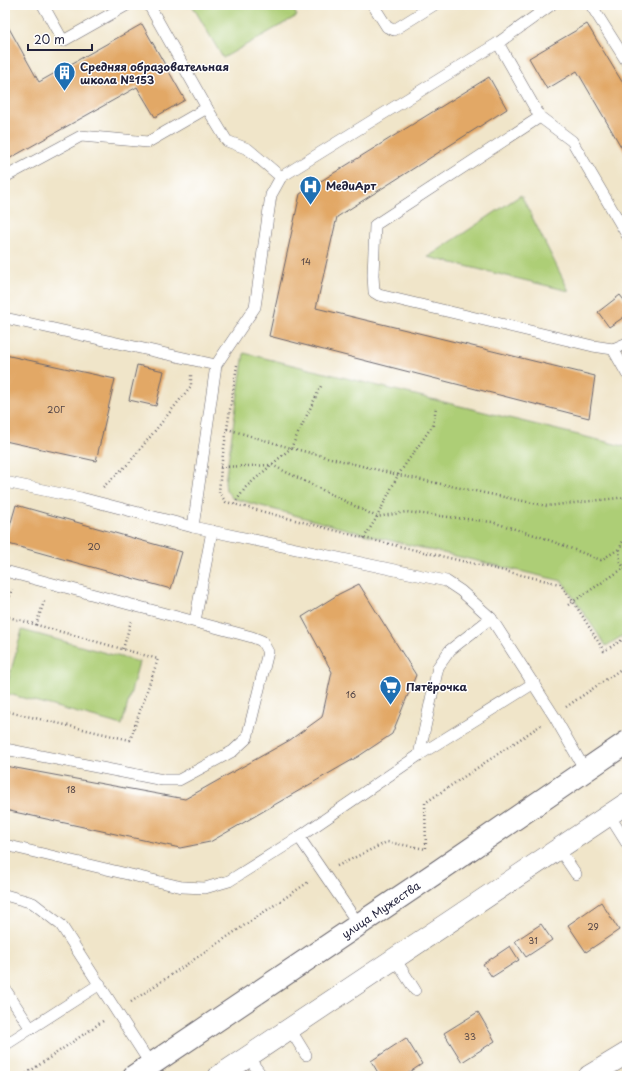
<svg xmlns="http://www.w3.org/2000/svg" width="632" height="1081" font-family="'Playpen Sans',sans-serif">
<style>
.green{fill:#adce76;stroke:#687858}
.building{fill:#e2a866}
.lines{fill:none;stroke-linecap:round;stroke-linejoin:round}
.service-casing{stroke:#6a666d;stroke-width:12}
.minor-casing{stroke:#6a666d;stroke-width:22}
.secondary-casing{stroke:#6a666d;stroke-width:24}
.path{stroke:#6a666d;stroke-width:2.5;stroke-dasharray:1 3;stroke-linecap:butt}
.service{stroke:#fff;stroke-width:11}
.minor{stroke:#fff;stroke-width:21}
.secondary{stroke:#fff;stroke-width:22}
.labels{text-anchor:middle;stroke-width:3;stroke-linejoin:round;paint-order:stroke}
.number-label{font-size:9px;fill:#524446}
.poi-label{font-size:11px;font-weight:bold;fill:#22223b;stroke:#fff;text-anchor:start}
.street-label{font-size:11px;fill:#22223b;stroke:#fff}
</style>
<rect width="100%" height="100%" fill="#fff"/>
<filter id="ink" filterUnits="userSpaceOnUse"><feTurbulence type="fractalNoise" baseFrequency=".025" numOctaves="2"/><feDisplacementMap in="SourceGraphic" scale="8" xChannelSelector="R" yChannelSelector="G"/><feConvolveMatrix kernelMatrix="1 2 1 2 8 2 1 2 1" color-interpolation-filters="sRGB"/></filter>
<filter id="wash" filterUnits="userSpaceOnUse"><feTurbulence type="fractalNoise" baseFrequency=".012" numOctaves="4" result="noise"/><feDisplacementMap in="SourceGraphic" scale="16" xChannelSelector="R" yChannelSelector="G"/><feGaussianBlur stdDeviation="0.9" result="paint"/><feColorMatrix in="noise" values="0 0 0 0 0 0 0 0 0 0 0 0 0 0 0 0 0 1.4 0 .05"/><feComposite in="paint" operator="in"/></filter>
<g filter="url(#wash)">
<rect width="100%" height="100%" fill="#f0e5c9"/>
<!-- green -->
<g class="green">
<polygon points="192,5 291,5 297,16 223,58"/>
<polygon points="521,195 569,291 428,257"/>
<polygon points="244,353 627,447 627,633 606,646 562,581 371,536 232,498 226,490 225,482"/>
<polygon points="22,630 139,662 122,725 5,693"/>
</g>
<g id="blocks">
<!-- building -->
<g class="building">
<polygon points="5,21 39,82 142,24 185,100 155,117 137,87 5,161"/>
<polygon points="587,24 627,90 627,157 577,71 547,89 529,58"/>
<polygon points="489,77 507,109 337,217 316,308 595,376 589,418 269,336 300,194"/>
<polygon points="620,295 627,304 627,315 609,327 598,312"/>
<polygon points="5,355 115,379 96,461 5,441"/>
<polygon points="137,365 164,371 156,406 129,400"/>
<polygon points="16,505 182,552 171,589 5,543"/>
<polygon points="359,584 416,675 392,734 359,756 210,842 180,848 5,810 5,766 185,799 290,740 322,717 332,672 302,617 339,594"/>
<polygon points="601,902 619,930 586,952 568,925"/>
<polygon points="541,924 552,940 526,957 515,941"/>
<polygon points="510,946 519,960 492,977 483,964"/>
<polygon points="478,1012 495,1041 462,1062 444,1033"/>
<polygon points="406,1038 422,1064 404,1076 380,1076 371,1061"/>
</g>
</g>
</g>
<g filter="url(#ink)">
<use href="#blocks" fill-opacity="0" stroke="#6a666d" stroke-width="1"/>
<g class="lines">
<defs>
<g id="service">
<polyline points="43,5 63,41 127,5"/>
<polyline points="373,5 387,27 394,30 434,5"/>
<polyline points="551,5 498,43 540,117 572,141 627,235"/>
<polyline points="591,5 627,62"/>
<polyline points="207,108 227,141 248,149 281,177"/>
<polyline points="540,117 375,225 373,275 374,292 379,295 593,346 613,349 627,343"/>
<polyline points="5,177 81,136 148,142 207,108 149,5"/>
<polyline points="5,318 216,365"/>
<polyline points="613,349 627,374"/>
<polyline points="5,482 81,498 193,527 446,581 461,591 491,618 554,716 585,770"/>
<polyline points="193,527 216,365 255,307 271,195 281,177 498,43"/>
<polyline points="5,571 252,637 262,641 268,652 247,738 233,751 179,780 163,780 5,749"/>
<polyline points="195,621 212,531"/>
<polyline points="419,755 438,667 450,650 491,618"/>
<polyline points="609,815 626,842"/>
<polyline points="299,837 359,925"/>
<polyline points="5,845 182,887 205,888 229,881 299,837 419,755 534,683"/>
<polyline points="559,849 576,874"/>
<polyline points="5,895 33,903 61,925 151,1065"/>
<polyline points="395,959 415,990"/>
<polyline points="5,989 31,1029"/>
<polyline points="290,1029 306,1055"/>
<polyline points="5,1045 100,984"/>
<polyline points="248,1057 262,1076"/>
</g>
<g id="minor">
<polyline points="219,1076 627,803"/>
<polyline points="589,1076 627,1053"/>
</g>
<polyline id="secondary" points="134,1076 440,870 627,742"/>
</defs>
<!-- service casing -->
<use href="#service" class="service-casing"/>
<!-- minor casing -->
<use href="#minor" class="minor-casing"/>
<!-- secondary casing -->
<use href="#secondary" class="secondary-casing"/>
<!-- path -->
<g class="path">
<polyline points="624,5 627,10"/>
<polyline points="237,365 221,467 219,493 226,502 364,538 560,584 573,601 604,651 627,637"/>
<polyline points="227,429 291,448 398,475 547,506 627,497"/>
<polyline points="220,467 272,465 377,517 406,512 492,522 541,537 601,560 619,549"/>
<polyline points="103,487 129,463 191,386 191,375"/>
<polyline points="234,504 246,487 291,448 322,384"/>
<path d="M627,535C618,546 616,560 627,571"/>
<polyline points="364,538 377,517 398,475 433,425 436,407"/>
<polyline points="627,590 625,591 627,593"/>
<polyline points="568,605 624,568"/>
<polyline points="5,612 12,589"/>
<polyline points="5,616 158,659 130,740 5,711"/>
<polyline points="36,625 45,599"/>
<polyline points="123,649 131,621"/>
<polyline points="566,707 627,665"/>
<polyline points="337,866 387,842 426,849 425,803 541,725"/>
<polyline points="131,1002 310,881"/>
<polyline points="23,1076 103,1021"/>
</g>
<!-- service -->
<use href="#service" class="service"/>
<!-- minor -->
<use href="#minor" class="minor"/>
<!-- secondary -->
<use href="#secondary" class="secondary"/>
</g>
</g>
<!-- icons -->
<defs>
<symbol id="building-pin" viewBox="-11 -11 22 30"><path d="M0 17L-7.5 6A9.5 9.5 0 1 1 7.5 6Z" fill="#1f6fb2" stroke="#fff"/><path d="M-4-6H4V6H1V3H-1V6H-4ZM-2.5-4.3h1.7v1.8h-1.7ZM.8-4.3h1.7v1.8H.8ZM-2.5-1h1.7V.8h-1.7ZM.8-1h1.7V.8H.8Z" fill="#fff"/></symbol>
<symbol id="hospital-pin" viewBox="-11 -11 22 30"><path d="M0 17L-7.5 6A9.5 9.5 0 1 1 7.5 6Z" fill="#1f6fb2" stroke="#fff"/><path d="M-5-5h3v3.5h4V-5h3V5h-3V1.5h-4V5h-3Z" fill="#fff"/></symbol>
<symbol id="supermarket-pin" viewBox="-11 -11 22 30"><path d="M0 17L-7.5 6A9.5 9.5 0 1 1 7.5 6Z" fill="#1f6fb2" stroke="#fff"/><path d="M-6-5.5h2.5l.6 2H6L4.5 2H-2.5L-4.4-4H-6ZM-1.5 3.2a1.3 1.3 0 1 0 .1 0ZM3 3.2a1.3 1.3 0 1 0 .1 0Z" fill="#fff"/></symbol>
</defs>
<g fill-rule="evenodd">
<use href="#building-pin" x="52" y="60" width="25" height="34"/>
<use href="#hospital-pin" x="298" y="174" width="25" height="34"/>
<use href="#supermarket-pin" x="378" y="674" width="25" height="34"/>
</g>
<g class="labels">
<!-- number labels -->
<g class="number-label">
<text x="306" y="265">14</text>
<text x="56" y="413">20Г</text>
<text x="94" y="550">20</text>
<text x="351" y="698">16</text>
<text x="71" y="793">18</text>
<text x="593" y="930">29</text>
<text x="533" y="944">31</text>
<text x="470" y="1040">33</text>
</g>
<!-- poi labels -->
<g class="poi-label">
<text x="80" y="71">Средняя образовательная<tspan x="80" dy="13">школа №153</tspan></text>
<text x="326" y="190">МедиАрт</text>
<text x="406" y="691">Пятёрочка</text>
</g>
<!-- street labels -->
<g class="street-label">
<text transform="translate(381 910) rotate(-34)" y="4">улица Мужества</text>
</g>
</g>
<!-- margin -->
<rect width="632" height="1081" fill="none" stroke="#fff" stroke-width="20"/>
<!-- scale -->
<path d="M28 44v6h64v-6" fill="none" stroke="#22223b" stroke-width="2"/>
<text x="34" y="44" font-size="12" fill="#22223b" stroke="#ffffff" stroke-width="3" paint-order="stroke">20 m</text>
</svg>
